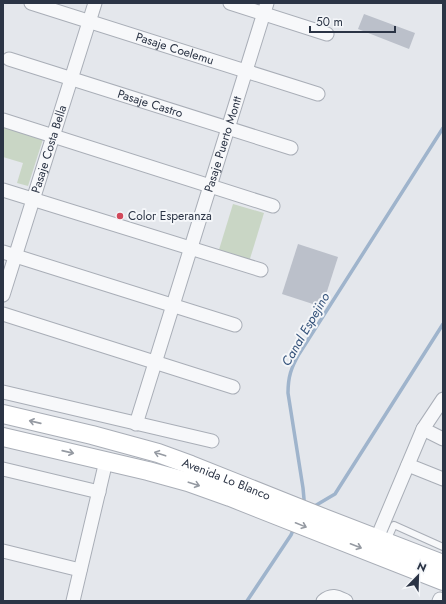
<svg xmlns="http://www.w3.org/2000/svg" width="446" height="604" font-family="Jost,sans-serif">
<style>
.green{fill:#c9d6c5}
.lines{fill:none;stroke-linecap:round;stroke-linejoin:round}
.stream{stroke:#9fb4cc;stroke-width:3.5}
.building{fill:#bbc0ca}
.service-casing{stroke:#a9aeb7;stroke-width:8}
.minor-casing{stroke:#a9aeb7;stroke-width:15}
.secondary-casing{stroke:#a9aeb7;stroke-width:20}
.service{stroke:#f7f8fa;stroke-width:6}
.minor{stroke:#f7f8fa;stroke-width:13}
.secondary{stroke:#fff;stroke-width:18}
.oneway{stroke:#959aa2}
.poi-dot{fill:#d1495b;stroke:#f4f6f9;stroke-width:1.5}
.labels{text-anchor:middle;stroke-width:4;stroke-linejoin:round;paint-order:stroke}
.street-label{font-size:12px;fill:#2b3445;stroke:#f4f6f9}
.poi-label{font-size:12px;fill:#2b3445;stroke:#f4f6f9;text-anchor:start}
.water-label{font-size:13px;font-style:italic;fill:#34527a;stroke:#f4f6f9}
</style>
<rect width="100%" height="100%" fill="#e4e7ec"/>
<!-- green -->
<g class="green">
<polygon points="3,126 43,139 28,186 17,183 23,163 3,157"/>
<polygon points="233,204 264,213 249,262 218,253"/>
</g>
<g class="lines">
<!-- stream -->
<g class="stream">
<path d="M304,504V499L303,488L288,393C288,377 291,368 299,354L443,128"/>
<polyline points="313,507 335,494 443,324"/>
<polyline points="247,601 291,535 294,528"/>
</g>
</g>
<!-- building -->
<g class="building">
<polygon points="364,14 415,33 409,49 358,29"/>
<polygon points="298,244 338,257 322,307 282,294"/>
</g>
<g class="lines">
<defs>
<polyline id="service" points="387,541 394,525 443,547"/>
<g id="minor">
<path id="s1" d="M31,3L318,94"/>
<polyline points="230,3 327,34"/>
<path id="s2" d="M9,59L291,148"/>
<polyline points="3,120 273,206"/>
<polyline points="3,190 261,270"/>
<polyline points="3,252 235,325"/>
<path id="s3" d="M3,295L95,3"/>
<polyline points="3,314 233,387"/>
<polyline points="3,392 212,441"/>
<path id="s4" d="M136,424L267,3"/>
<polyline points="423,429 443,439"/>
<polyline points="408,465 443,479"/>
<polyline points="3,469 99,492"/>
<polyline points="377,538 423,429 443,399"/>
<polyline points="3,551 80,570"/>
<polyline points="73,601 106,461"/>
<path d="M323,601C332,593 338,597 346,601"/>
<polyline points="439,601 440,599"/>
</g>
<g id="secondary">
<path id="s5" d="M3,414L92,435L158,453L191,465L324,518L443,564"/>
<polyline points="3,437 148,471 188,482 230,497 443,581"/>
</g>
</defs>
<!-- service casing -->
<use href="#service" class="service-casing"/>
<!-- minor casing -->
<use href="#minor" class="minor-casing"/>
<!-- secondary casing -->
<use href="#secondary" class="secondary-casing"/>
<!-- service -->
<use href="#service" class="service"/>
<!-- minor -->
<use href="#minor" class="minor"/>
<!-- secondary -->
<use href="#secondary" class="secondary"/>
</g>
<!-- one-way arrows -->
<defs><path id="oneway-shaft" d="M-6 0H5M1.5-3L5.5 0L1.5 3" fill="none" stroke-width="1.6" stroke-linecap="round" stroke-linejoin="round"/></defs>
<g class="oneway">
<use href="#oneway-shaft" transform="translate(35 422) rotate(-167)"/>
<use href="#oneway-shaft" transform="translate(68 452) rotate(13)"/>
<use href="#oneway-shaft" transform="translate(160 454) rotate(-162)"/>
<use href="#oneway-shaft" transform="translate(194 484) rotate(18)"/>
<use href="#oneway-shaft" transform="translate(301 525) rotate(22)"/>
<use href="#oneway-shaft" transform="translate(356 546) rotate(21)"/>
</g>
<!-- markers -->
<circle class="poi-dot" cx="120" cy="216" r="4"/>
<g class="labels">
<!-- street labels -->
<g class="street-label">
<text dy="4" stroke="none"><textPath href="#s1" startOffset="151">Pasaje Coelemu</textPath></text>
<text dy="4" stroke="none"><textPath href="#s2" startOffset="148">Pasaje Castro</textPath></text>
<text dy="4" stroke="none"><textPath href="#s4" startOffset="293">Pasaje Puerto Montt</textPath></text>
<text dy="4" stroke="none"><textPath href="#s3" startOffset="153">Pasaje Costa Bella</textPath></text>
<text dy="4" stroke="none"><textPath href="#s5" startOffset="233">Avenida Lo Blanco</textPath></text>
</g>
<!-- poi labels -->
<g class="poi-label">
<text x="128" y="220">Color Esperanza</text>
</g>
<!-- water labels -->
<g class="water-label">
<text transform="translate(305 329) rotate(-60)" y="5">Canal Espejino</text>
</g>
</g>
<!-- border -->
<rect width="446" height="604" fill="none" stroke="#2b3445" stroke-width="8"/>
<!-- north arrow -->
<g transform="translate(418 576) rotate(23)" stroke="#f4f6f9" stroke-width="3" paint-order="stroke">
<path d="M0-3L7 15L0 10L-7 15Z" fill="#2b3445"/>
<text y="-6" font-size="11" font-weight="bold" text-anchor="middle" fill="#2b3445">N</text>
</g>
<!-- scale -->
<path d="M310 26v6h85v-6" fill="none" stroke="#2b3445" stroke-width="2"/>
<text x="316" y="26" font-size="12" fill="#2b3445" stroke="#f4f6f9" stroke-width="3" paint-order="stroke">50 m</text>
</svg>
